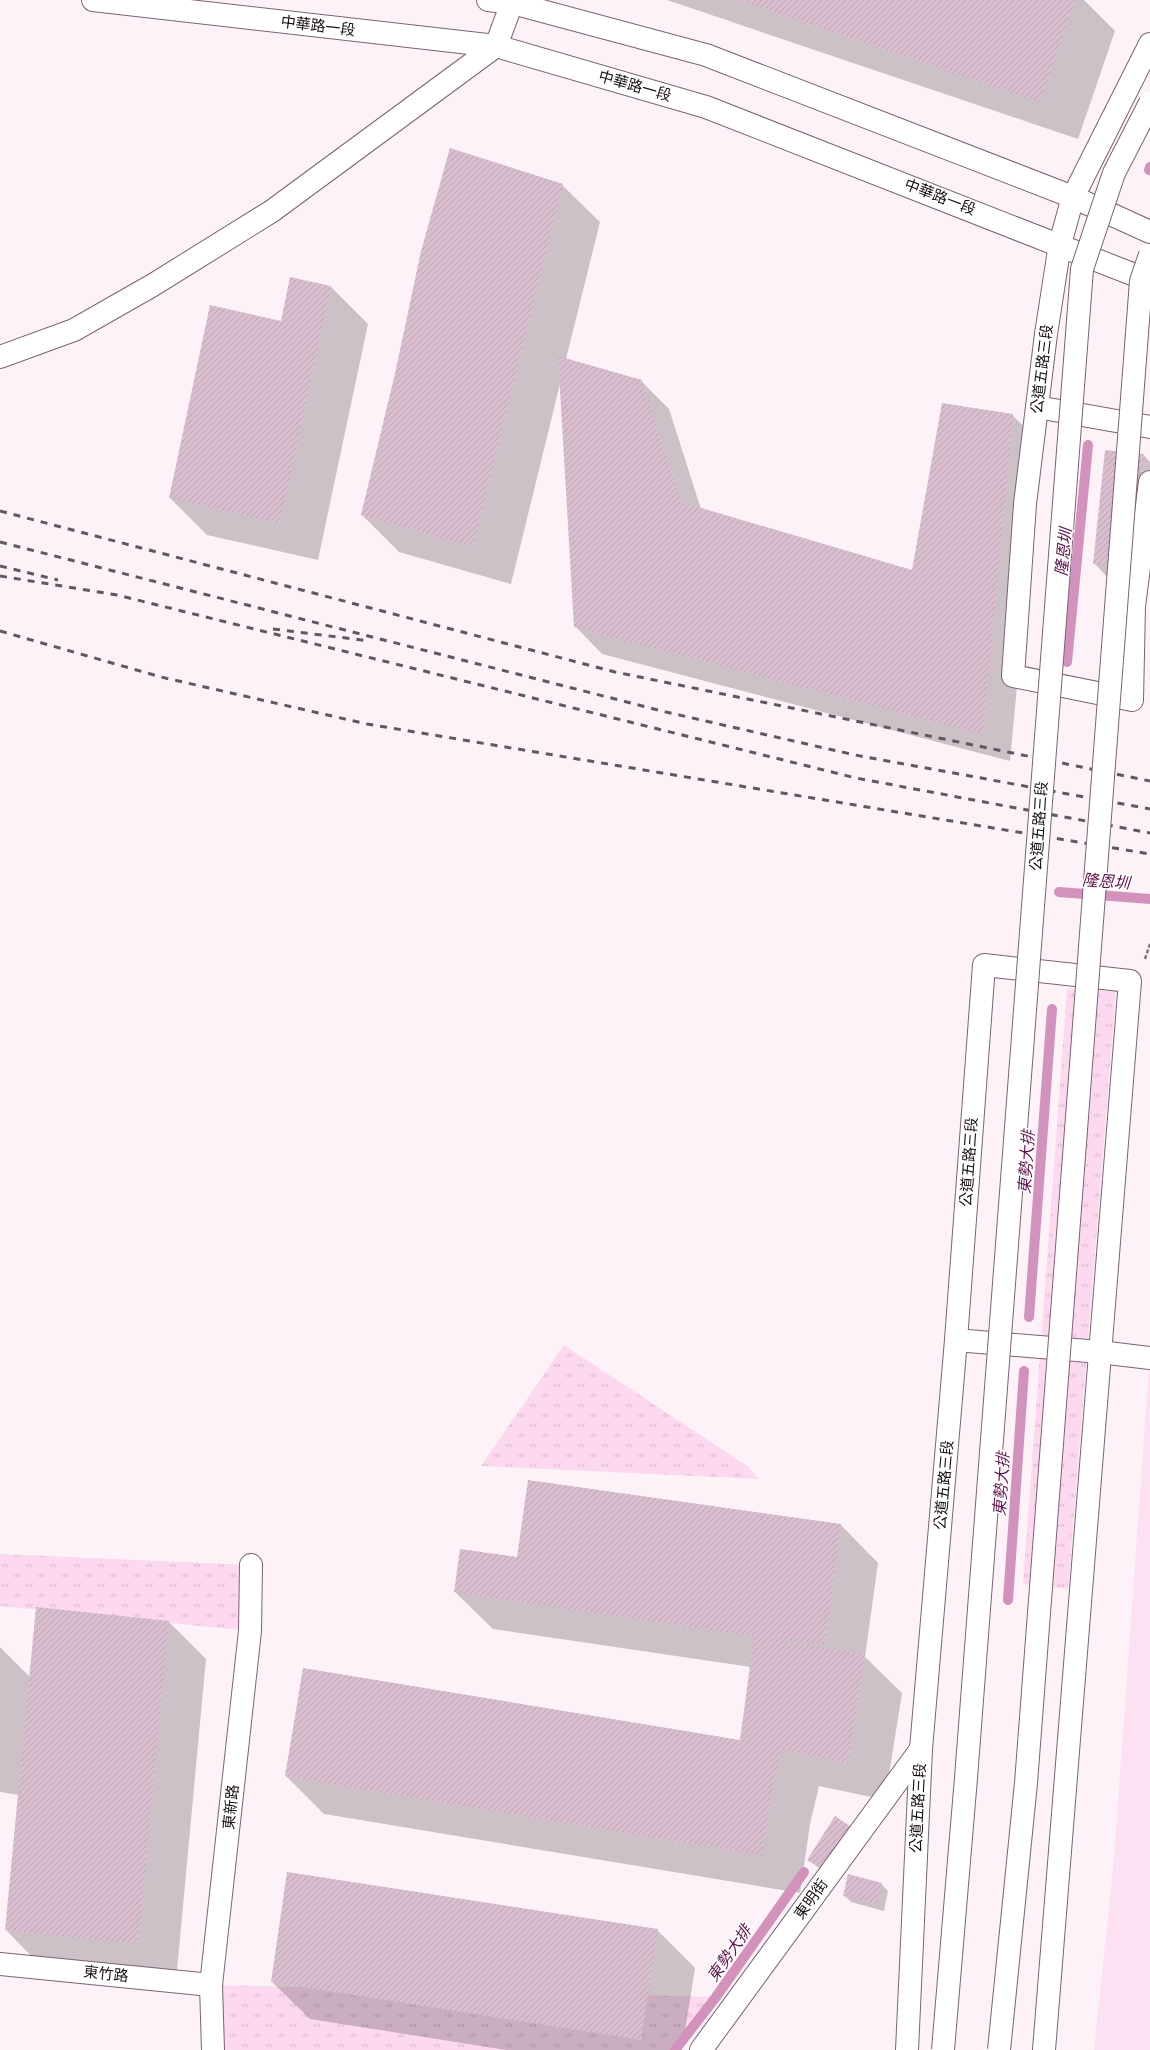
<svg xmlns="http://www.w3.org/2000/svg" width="1150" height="2050" font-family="'Alegreya Sans','Noto Sans TC',sans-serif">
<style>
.built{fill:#fde1f2}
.park{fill:url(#park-tufts)}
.shadow{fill:#0003}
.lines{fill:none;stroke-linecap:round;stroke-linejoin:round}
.stream{stroke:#d392bc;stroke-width:10}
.building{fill:url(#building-hatch)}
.minor-casing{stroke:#7b6373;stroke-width:24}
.path{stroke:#83787f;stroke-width:2.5;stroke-dasharray:4 2;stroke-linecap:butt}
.minor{stroke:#fff;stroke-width:22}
.rail{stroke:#61575e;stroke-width:3;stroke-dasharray:7 7;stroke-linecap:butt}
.minor-bridge-casing{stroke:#7b6373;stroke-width:24;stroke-linecap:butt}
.minor-bridge{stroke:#fff;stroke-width:22}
.labels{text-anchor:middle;stroke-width:3;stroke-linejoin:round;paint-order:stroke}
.street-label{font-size:15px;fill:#170e14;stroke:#fff}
.water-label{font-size:16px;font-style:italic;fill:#60144c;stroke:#fff}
</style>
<defs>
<pattern id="park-tufts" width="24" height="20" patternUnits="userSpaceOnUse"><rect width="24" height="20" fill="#fdd9ef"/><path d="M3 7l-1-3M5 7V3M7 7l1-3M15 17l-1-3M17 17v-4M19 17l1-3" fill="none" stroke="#d8b9cc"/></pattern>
<pattern id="building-hatch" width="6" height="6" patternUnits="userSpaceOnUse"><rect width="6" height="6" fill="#d9becf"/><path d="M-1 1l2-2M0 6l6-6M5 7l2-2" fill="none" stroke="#baa2b1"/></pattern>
</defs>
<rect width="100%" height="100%" fill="#fef2f9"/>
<!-- built -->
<polygon class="built" points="1150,1352 1150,2050 1094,2050 1114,1858"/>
<!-- park -->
<g class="park">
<polygon points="1067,989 1116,991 1068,1589 1023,1584"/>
<polygon points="564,1345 747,1466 759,1479 481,1466"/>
<polygon points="0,1554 251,1565 250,1631 0,1606"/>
<polygon points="211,1985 716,1997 675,2050 213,2050"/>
</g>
<!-- shadow -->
<g class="shadow">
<polygon points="667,0 1084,0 1115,31 1078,139"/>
<polygon points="562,185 600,222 566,359 641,381 669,409 701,509 913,571 1012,415 1040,442 1010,761 602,654 575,626 560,384 511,584 399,552 362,515"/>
<polygon points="331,287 368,324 318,560 207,535 170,498 282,322"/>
<polygon points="1144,455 1150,462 1150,544 1108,578 1094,563"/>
<polygon points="841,1525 878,1563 865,1657 902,1693 885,1800 819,1786 810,1824 800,1893 324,1814 286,1776 741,1741 751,1667 493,1629 455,1592 518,1558"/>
<polygon points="169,1622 206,1659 176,1981 43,1968 6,1930 19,1795 0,1792 0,1647 30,1677"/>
<polygon points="836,1818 857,1834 829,1875 808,1860"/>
<polygon points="881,1884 888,1891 884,1911 851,1902 844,1895"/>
<polygon points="657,1930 695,1968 682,2050 506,2050 310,2019 272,1982"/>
</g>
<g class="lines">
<!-- stream -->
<g class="stream">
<polyline points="1149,170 1150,167"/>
<polyline points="1067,662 1088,445"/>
<polyline points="1059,892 1150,899"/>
<polyline points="1029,1317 1052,1009"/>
<polyline points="1008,1600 1024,1371"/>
<polyline points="675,2050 716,1997 804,1872"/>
</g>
</g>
<!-- building -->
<g class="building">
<polygon points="739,0 1075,0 1040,102"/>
<polygon points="450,148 563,184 473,547 361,515 396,369 421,251"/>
<polygon points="290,277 331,286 280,523 169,498 210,305 281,321"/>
<polygon points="558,356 642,380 681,502 912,570 942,403 1013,414 983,734 574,627"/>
<polygon points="1105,450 1144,454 1132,568 1093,564"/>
<polygon points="528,1480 841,1524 825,1644 763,1637 865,1655 848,1763 781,1749 773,1786 762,1855 285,1776 303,1668 740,1740 754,1636 454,1592 460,1549 517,1557"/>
<polygon points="36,1607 169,1621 138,1944 5,1930"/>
<polygon points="835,1816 850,1826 822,1869 807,1860"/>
<polygon points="287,1872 658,1929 641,2040 271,1982"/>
<polygon points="848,1874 882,1883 877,1904 843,1896"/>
</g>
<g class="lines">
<defs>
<g id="minor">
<polyline points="93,0 496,46 706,107 1150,281"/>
<polyline points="488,0 512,3 706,55 1073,197 1150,232"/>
<polyline points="1150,44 1073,197 1060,244 1046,334 1025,504 1013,676 1132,700 1134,606 1150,482"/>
<polyline points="496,46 513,0"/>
<polyline points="0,357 74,330 153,285 272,211 496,46"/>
<polyline points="1037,407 1150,427"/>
<polyline points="956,1340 1100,1352 1150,1358"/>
<polyline points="0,1964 211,1985"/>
<polyline points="213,2050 211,1985 250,1631 251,1565"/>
<polyline points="701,2050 921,1749"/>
<polyline points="907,2050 921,1749 956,1340 984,965 1130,981 1044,2050"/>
</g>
</defs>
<!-- minor casing -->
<use href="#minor" class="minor-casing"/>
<!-- path -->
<polyline class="path" points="1145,959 1150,944"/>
<!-- minor -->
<use href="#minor" class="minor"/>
<!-- rail -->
<g class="rail">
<polyline points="0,511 615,672 1150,781"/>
<polyline points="0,542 666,712 855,755 1150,809"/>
<polyline points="0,566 58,580"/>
<polyline points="0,576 117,595 856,778 1150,833"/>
<polyline points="273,629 370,641"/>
<polyline points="0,631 161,677 367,724 1150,854"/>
</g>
<defs>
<g id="minor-bridge">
<polyline points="943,2050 966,1778 1082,269 1114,173 1150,103"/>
<polyline points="999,2050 1026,1783 1141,281 1150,255"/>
</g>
</defs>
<!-- minor-bridge casing -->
<use href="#minor-bridge" class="minor-bridge-casing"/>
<!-- minor-bridge -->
<use href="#minor-bridge" class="minor-bridge"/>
</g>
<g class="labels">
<!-- street labels -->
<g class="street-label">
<text transform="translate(318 26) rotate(7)" y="5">中華路一段</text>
<text transform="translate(635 86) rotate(16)" y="5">中華路一段</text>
<text transform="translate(940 197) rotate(21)" y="5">中華路一段</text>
<text transform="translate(1042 369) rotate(-83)" y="5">公道五路三段</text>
<text transform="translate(1039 826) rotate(-86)" y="5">公道五路三段</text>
<text transform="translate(969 1162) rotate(-86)" y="5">公道五路三段</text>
<text transform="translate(944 1485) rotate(-85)" y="5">公道五路三段</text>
<text transform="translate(231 1807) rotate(-84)" y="5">東新路</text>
<text transform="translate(918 1808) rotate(-87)" y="5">公道五路三段</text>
<text transform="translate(811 1899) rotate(-54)" y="5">東明街</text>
<text transform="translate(106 1974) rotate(6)" y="5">東竹路</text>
</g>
<!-- water labels -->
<g class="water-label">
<text transform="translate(1063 552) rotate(-84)" y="6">隆恩圳</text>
<text transform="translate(1106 881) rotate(4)" y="6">隆恩圳</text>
<text transform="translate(1026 1162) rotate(-86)" y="6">東勢大排</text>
<text transform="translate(1001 1484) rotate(-86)" y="6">東勢大排</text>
<text transform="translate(729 1953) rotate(-55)" y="6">東勢大排</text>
</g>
</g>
</svg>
